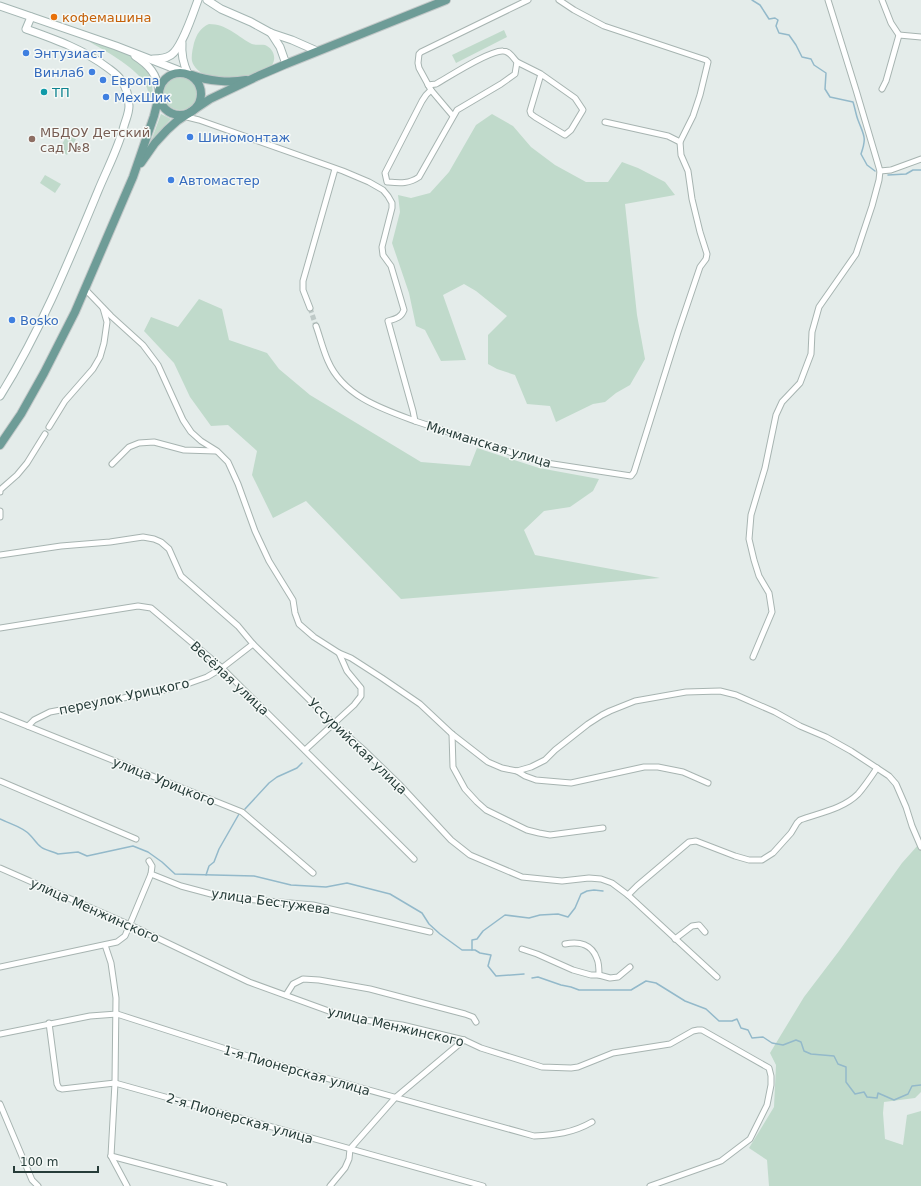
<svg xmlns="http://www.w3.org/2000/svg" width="921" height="1186" font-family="'DejaVu Sans',sans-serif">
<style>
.green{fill:#c0dacb}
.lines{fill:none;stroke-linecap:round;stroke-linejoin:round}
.stream{stroke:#93b9ca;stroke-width:1.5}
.street-tunnel{stroke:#bec9c7;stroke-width:5;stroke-dasharray:5 2.5;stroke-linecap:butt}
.street-casing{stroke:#a7b4b1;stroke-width:7}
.secondary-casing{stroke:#a4b6b3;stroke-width:9}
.primary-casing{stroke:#c2c8c8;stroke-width:10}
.street{stroke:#fff;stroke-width:5}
.secondary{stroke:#fff;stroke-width:7}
.primary{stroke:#6e9c97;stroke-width:8}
.food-dot{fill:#e8710a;stroke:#f5f9f7;stroke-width:1.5}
.shop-dot{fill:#3f7fe0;stroke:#f5f9f7;stroke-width:1.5}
.culture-dot{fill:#0f9aa8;stroke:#f5f9f7;stroke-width:1.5}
.education-dot{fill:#8d6e63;stroke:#f5f9f7;stroke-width:1.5}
.labels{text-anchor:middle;stroke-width:3;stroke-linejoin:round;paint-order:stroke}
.food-label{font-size:13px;fill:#c56008;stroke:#f5f9f7;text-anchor:start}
.shop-label{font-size:13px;fill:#366cbe;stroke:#f5f9f7;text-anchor:start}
.culture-label{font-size:13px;fill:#0d838f;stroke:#f5f9f7;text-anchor:start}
.education-label{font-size:13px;fill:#785e54;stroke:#f5f9f7;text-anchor:start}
.street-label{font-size:13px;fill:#263c39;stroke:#f5f9f7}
</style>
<rect width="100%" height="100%" fill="#e4ecea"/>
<!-- green -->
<g class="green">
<path d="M209,24C226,24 236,35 250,43C254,46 260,44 265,45C273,48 277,58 272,65C268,70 258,73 253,75C236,81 198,82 192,61C191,55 193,48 194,43C197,34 200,28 209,24Z"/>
<polygon points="504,30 507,37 456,63 452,55"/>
<path d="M97,41C127,53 154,60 153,98L149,97C149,73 108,53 90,42Z"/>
<circle cx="180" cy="93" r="17"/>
<polygon points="161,114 171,119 151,141"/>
<polygon points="492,114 513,126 531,147 555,165 586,182 608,182 622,162 638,168 665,182 675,195 625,204 637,315 645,359 630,385 616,393 605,402 593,404 556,422 550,406 527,404 515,375 497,369 488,364 488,335 507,316 476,291 464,284 443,295 466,360 441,361 425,330 416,326 409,293 392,243 400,212 398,195 411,198 430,193 449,172 476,125"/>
<polygon points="68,134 76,139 67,155 59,149"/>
<polygon points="45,175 61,184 55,193 40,183"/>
<polygon points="199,299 222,309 229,340 267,353 279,369 310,395 421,462 470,466 477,448 539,468 599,479 593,491 570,507 544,511 524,530 535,555 660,578 401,599 306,501 273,518 252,475 257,451 228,425 211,426 190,397 174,363 144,331 151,317 178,327"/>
<polygon points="919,844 921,845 921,1092 915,1098 884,1102 883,1113 885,1139 903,1145 907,1115 921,1111 921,1186 769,1186 767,1160 749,1148 774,1107 776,1065 770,1053 804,997 839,951 902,863"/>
</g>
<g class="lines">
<!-- stream -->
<g class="stream">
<path d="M752,0L760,5L769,19L775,18L778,20L776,26L779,33L789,35L796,45L802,57L811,59L814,65L826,73L825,89L830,97L853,102C855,108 856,115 858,120C864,136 867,137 861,154L867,165L875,171"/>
<polyline points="888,175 906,174 913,170 921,170"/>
<polyline points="245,809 269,783 277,777 297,768 302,763"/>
<path d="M0,819C10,824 23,827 30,835C34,839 37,844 41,847C46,851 53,851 58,854L78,852L87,856L133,846L148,852L162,862L175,874L254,876L291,885L326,887L347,883L390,894L422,913L429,924L440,934L462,950H475L480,953L491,955L488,966L496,976L524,974"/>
<polyline points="206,875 209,866 214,862 219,849 239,814"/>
<polyline points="472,950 472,940 477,939 483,931 505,915 529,918 540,915 558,914 568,917 575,908 581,894 587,891 594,890 603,891"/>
<polyline points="532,978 538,977 561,985 571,987 579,990 631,990 646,981 656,983 685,1001 706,1009 719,1021 732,1021 737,1019 741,1028 748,1030 752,1038 763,1037 772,1043 783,1045 796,1040 801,1042 804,1051 811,1054 834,1056 838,1064 846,1067 846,1082 855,1094 864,1092 867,1097 877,1098 878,1093 894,1100 908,1094 912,1086 921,1085"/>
</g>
<!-- street-tunnel -->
<polyline class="street-tunnel" points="310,308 316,326"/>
<defs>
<g id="street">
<polyline points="899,35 921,37"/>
<polyline points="517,62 541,74 575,98 583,110 571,130 565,135 535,117 531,114 530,111 541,74"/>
<path d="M428,85L436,84C450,76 490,50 503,51C510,51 513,58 517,62L515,74L501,84L457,110L419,177C409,184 400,183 387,182L385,173L422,101L426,95L431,90"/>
<polyline points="882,89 886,81 899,35 891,23 882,0"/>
<path d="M175,114L199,120L343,171L369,182L383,190L388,196L392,203V208L382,247L383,255L391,266L404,310C401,318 395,319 388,321L413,411L415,421L540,462L631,476L634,472L678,332L700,267L706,259L707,254L700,232L692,199L688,171L681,155L680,142L693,116L700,95L708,62L706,60L604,26L574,10L559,0"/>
<polyline points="453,116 431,90 419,68 418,63 419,54 421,52 528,0"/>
<polyline points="605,122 668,136 680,142"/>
<polyline points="880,171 891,170 921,159"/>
<polyline points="85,289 111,316 143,345 158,365 183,420 191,432 201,441 217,451 228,462 238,484 255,531 269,561 293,600 295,613 299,624 314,637 339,653 347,671 361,688 361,696 354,705 305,750"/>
<polyline points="310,308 303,290 303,281 335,169"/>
<path d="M316,326C320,337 323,350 328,361C343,396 382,409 415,421"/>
<polyline points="49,427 65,401 93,369 100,357 104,343 107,322 103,308"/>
<polyline points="112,464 129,447 139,443 154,442 184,450 216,451"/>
<polyline points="0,492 0,490 17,475 27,463 45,434"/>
<polyline points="0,511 0,517"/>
<polyline points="0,555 61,546 110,542 143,537 154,539 161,542 169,549 181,576 238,626 253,644 334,724 365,751 399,784 451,840 470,855 522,877 562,881 589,878 601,879 612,883 628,895 717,977"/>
<polyline points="0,628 138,606 151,608 222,668 414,859"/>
<polyline points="339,653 351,658 382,678 420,704 452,734 488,762 502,768 517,771 531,767 545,760 555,750 588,724 602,715 610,711 635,701 686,692 720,691 736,695 775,712 800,726 826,737 851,751 889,776 896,784 906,807 912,826 921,847"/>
<polyline points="753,657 772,612 769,593 759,576 754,560 749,539 751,515 765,468 776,415 782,402 800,383 811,354 812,332 819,307 856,254 872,206 879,180 880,171 856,90 828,0"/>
<polyline points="0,715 242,812 313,873"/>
<polyline points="28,726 34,720 50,712 170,689 190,683 207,677 222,668 253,644"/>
<polyline points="452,734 453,767 465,789 477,802 486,810 527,830 539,833 550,835 603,828"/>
<polyline points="517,771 525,776 536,780 571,783 644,767 658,767 683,772 708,783"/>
<polyline points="0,781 136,839"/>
<polyline points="149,861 152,866 151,874 181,886 211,894 244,899 313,905 430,932"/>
<polyline points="0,868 130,925 249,982 337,1014 364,1020 402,1025 464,1040 481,1048 542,1067 571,1068 578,1067 613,1053 670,1044 693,1031 698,1030 702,1030 769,1068 771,1076 771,1085 767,1105 750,1139 721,1161 650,1186"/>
<path d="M628,895L637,886L689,842L696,841L735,856L749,860H762L773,853L791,833L797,823L800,820C819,813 843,809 858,794C865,786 871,777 877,768"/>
<polyline points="675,939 692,926 699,925 705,932"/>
<path d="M565,944C579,941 592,944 597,959C599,963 599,970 599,975"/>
<polyline points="105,945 111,963 116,998 115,1083 111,1156"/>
<polyline points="522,949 537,954 573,970 591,975 599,975 610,978 618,977 630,967"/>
<polyline points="0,967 117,942 125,936 151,874"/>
<polyline points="286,995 293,984 303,979 319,980 370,989 465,1014 473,1017 476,1022"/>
<polyline points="49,1023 57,1084 59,1088 62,1089 115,1083 483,1186"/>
<path d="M0,1034L90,1016L117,1014L254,1058L534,1136C555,1135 573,1133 592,1122"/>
<polyline points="0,1104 32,1180 38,1186"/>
<polyline points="111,1156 224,1186"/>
<polyline points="111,1156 127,1186"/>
<polyline points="330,1186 345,1168 349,1159 350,1149 395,1098 464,1040"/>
</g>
<g id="secondary">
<polyline points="207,0 221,9 251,22 271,33 292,40 317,51"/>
<polyline points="0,6 116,46 188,74"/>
<polyline points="271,33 280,47 286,64"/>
<path d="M182,43C181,54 183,63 188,74"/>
<path d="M135,56C149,65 157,74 159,91"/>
<path d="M153,59C159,59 165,59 171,55C182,48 193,13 198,0"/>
<path d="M0,396C40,332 69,261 98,191C107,169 118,149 124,126C126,119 129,113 129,106C129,97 126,87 121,80C118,75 112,71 108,68C83,49 54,39 26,29L31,17"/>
</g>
<g id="primary">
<circle cx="180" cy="94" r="21"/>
<path d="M192,75C208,81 229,83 246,80"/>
<polyline points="141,163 155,143 167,130 177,121 210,99 258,76 286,64 446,0"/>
<polyline points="0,445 21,414 44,373 75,312 133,177 154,116 157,104 159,91"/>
</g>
</defs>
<!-- street casing -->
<use href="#street" class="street-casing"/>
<!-- secondary casing -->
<use href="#secondary" class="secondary-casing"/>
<!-- primary casing -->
<use href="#primary" class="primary-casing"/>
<!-- street -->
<use href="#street" class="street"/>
<!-- secondary -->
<use href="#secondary" class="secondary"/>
<!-- primary -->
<use href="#primary" class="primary"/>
</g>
<!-- markers -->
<circle class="food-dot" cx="54" cy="17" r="4"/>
<g class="shop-dot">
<circle cx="26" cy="53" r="4"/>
<circle cx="92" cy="72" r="4"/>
<circle cx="103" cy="80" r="4"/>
<circle cx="106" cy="97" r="4"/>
<circle cx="190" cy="137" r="4"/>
<circle cx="171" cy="180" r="4"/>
<circle cx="12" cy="320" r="4"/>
</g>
<circle class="culture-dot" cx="44" cy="92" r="4"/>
<circle class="education-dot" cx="32" cy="139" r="4"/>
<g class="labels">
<!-- food labels -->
<g class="food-label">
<text x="62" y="22">кофемашина</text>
</g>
<!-- shop labels -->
<g class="shop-label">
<text x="34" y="58">Энтузиаст</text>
<text x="84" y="77" text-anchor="end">Винлаб</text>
<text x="111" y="85">Европа</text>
<text x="114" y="102">МехШик</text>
<text x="198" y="142">Шиномонтаж</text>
<text x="179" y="185">Автомастер</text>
<text x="20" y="325">Bosko</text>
</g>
<!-- culture labels -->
<g class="culture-label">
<text x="52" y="97">ТП</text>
</g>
<!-- education labels -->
<g class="education-label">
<text x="40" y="137">МБДОУ Детский<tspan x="40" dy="15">сад №8</tspan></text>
</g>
<!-- street labels -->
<g class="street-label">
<text transform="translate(489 444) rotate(17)" y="5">Мичманская улица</text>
<text transform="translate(230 678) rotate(43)" y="5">Весёлая улица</text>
<text transform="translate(124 696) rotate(-12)" y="5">переулок Урицкого</text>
<text transform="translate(358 746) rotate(44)" y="5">Уссурийская улица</text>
<text transform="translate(164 781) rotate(22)" y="5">улица Урицкого</text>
<text transform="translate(271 901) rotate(8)" y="5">улица Бестужева</text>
<text transform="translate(95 910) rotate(24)" y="5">улица Менжинского</text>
<text transform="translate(396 1026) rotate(13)" y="5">улица Менжинского</text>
<text transform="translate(297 1070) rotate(16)" y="5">1-я Пионерская улица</text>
<text transform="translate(240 1118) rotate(16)" y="5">2-я Пионерская улица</text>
</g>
</g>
<!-- scale -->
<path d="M14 1166v6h84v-6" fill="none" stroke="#263c39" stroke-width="2"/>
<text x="20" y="1166" font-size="12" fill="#263c39" stroke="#f5f9f7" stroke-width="3" paint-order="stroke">100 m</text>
</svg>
